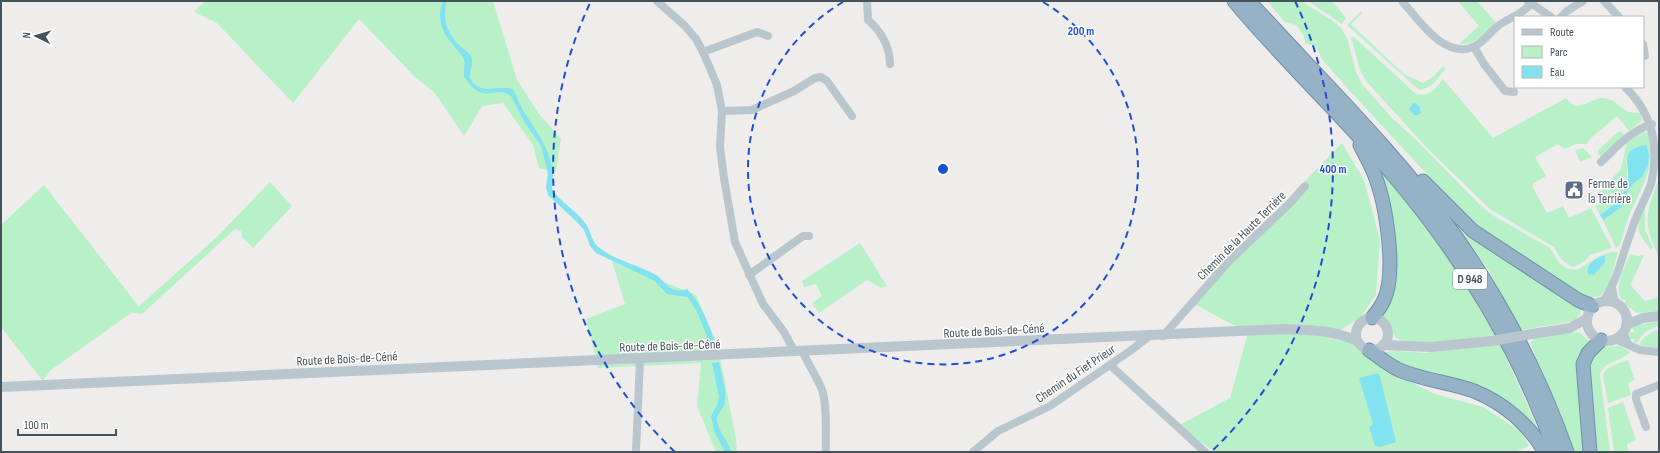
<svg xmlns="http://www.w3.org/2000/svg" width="1660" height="453" font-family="'Sofia Sans Condensed',sans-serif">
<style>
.green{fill:#b8f0c8}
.water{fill:#83e2ef}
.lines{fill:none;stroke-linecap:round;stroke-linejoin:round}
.trunk-casing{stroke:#6d90aa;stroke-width:15}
.minor{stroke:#bac6cd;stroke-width:8}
.tertiary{stroke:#bac6cd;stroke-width:10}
.trunk{stroke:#96b2c6;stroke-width:13}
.tertiary-bridge{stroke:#bac6cd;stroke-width:10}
.ring{fill:none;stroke:#1d4ed8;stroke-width:2;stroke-dasharray:7 5}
.labels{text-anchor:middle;stroke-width:3;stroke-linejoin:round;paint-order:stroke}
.shield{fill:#fff;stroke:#7c868c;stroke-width:1}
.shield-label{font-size:12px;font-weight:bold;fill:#44525a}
.service-label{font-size:13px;fill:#4e5e75;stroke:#fff;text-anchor:start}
.street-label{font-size:13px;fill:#44525a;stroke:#fff}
.centre{fill:#1d4ed8;stroke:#fff;stroke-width:2}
.ring-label{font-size:12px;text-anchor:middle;font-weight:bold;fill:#1d4ed8;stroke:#fff;stroke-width:3;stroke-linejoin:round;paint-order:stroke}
</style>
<rect width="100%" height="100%" fill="#efecec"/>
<!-- green -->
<g class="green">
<polygon points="205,1 493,1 517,80 539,114 561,139 556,172 539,168 533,145 503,103 482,106 464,136 434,92 415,77 359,19 293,103 217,23 194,12"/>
<path d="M1267,1H1301L1333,21L1341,28L1347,38L1356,72L1362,84L1391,117L1414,138L1482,207L1494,216L1550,248L1560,264L1568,269L1576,270C1592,263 1598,252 1618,252C1615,261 1610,287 1603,293C1598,298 1588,298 1582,298L1484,232L1447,196L1350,91L1322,59L1316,47L1305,43L1304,36L1296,25L1285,22Z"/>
<polygon points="1308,1 1332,1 1346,18 1342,24"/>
<path d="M1458,1H1477L1497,24C1484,35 1477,44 1459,44L1479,26Z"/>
<path d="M1362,10V13L1351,24L1404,74L1423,83L1434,76L1443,66L1446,68C1438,78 1432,89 1419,90L1347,25Z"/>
<path d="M1351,37H1354L1416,94C1430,97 1435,89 1443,79L1493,138L1566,98C1579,115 1589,98 1603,98C1613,98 1619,107 1627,111C1631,113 1636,113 1640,113L1642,121L1629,131L1617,116L1590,139L1587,144C1584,144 1580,144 1577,144C1567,146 1567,153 1558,144L1535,157L1546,176L1534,183L1532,186L1547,213L1563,206L1569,218L1591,208L1612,248L1590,255L1585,261L1573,267C1563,262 1559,257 1554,247L1490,209L1428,149L1366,81L1360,70Z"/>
<polygon points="1621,131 1624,135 1601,157 1598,154 1598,150 1618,132"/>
<path d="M1644,131L1648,133C1658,162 1642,187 1630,213C1626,223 1623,235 1620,245L1616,248L1603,220L1622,206L1628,191L1634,183L1642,177L1648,166L1649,156L1647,145L1626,161C1630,189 1623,199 1600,215L1595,206L1601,203L1603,200L1598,194L1621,169L1627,141Z"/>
<polygon points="1342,143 1364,180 1380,240 1376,295 1360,318 1327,338 1351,343 1389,371 1435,394 1483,407 1522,432 1529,446 1514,452 1215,452 1178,426 1230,398 1248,333 1189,301"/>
<polygon points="1583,148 1592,157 1580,162 1575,150"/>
<polygon points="1374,162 1405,200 1446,253 1495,335 1441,343 1405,343 1394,336 1390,324 1381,314 1390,290"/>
<path d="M1659,179V258C1657,251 1653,245 1651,238C1643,217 1651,199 1659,179Z"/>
<polygon points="270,182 292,206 253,248 242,237 241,231 235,229 142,314 131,313 51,370 43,381 1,327 1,225 44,185 137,304 138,307 218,236"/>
<path d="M1645,207V230L1653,248L1650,249C1636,228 1635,231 1645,207Z"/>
<polygon points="1450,215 1578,305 1582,309 1579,316 1574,321 1521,330 1489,271"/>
<polygon points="860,243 887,286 881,288 867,280 819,313 812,303 822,296 816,284 804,287 802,281"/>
<path d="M1630,254L1638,256L1644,255L1631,284L1632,287L1645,301L1659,297V311L1637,313L1625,304V300H1622C1613,288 1625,267 1630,254Z"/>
<polygon points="612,261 696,295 718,346 736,439 737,452 716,452 697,406 701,363 598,368 586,319 625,304"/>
<polygon points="1659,321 1659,326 1646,331 1636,343 1634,342 1634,339 1631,339 1629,338 1630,332 1634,332 1632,328 1635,326"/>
<path d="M1659,329V348L1639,345C1643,336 1651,333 1659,329Z"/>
<polygon points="1572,332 1580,333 1590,342 1585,452 1574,452 1563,420 1530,343 1534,339"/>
<polygon points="1500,344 1539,431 1508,405 1413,371 1379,353 1395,351 1425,353"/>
<path d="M1620,346L1630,352C1621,362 1605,361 1600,373L1610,452H1594L1589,396V359L1602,347Z"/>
<path d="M1628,360L1635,380L1628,383L1631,395L1608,403L1603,376C1605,366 1620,363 1628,360Z"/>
<polygon points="1623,402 1636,440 1627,444 1628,452 1614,452 1608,408"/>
</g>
<!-- water -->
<g class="water">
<path d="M443,1H447C442,18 446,30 457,43C461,48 468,51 471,56C476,67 462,76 477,86C488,93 499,85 513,89C517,97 520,105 524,112C540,137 557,158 552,189C561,203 576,210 586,224C592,233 591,243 601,249C617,261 638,265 656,275C663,279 667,288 675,290C678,291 684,290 687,289C702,304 709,326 716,345L711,346L697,312L688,297L667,294L655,281L596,253L590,246L584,230L577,222L548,195L546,187L548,174L541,146L525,123L511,96C494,83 486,108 464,77C463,71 466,64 464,59C462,54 457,50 454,46C442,33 436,19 443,1Z"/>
<path d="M1413,103C1420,104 1420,107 1421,113L1418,115H1414L1409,109Z"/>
<path d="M1647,145L1649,156L1648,166L1642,177L1634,183L1628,191L1623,206L1603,220L1600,215C1610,208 1623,198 1627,185C1633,167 1615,149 1647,145Z"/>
<path d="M1602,256H1605V262L1594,275L1588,274C1586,264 1594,260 1602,256Z"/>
<path d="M719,362C721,374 727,390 725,402C724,410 716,412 717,421C719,433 728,440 731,452H725L715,433L711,416L717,405L719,397L712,363Z"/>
<polygon points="1379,373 1396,442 1380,447 1375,446 1369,427 1373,424 1359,378"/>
</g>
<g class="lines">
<defs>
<g id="trunk">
<path d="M1234,1C1284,61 1342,115 1393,175C1462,256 1520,351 1555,452"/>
<path d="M1249,1C1317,76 1392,148 1451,230C1500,298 1539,373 1567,452"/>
<path d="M1360,145C1365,155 1371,165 1375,176C1386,204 1397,272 1384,300C1381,307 1377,312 1372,318"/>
<polyline points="1423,181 1473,231 1578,300 1592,306"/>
<path d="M1369,350C1378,356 1387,364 1397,369C1421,380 1449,382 1474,391C1504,403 1529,425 1545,452"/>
<polyline points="1590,452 1583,364 1588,353 1601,340"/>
</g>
</defs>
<!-- trunk casing -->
<use href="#trunk" class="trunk-casing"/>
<!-- minor -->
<g class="minor">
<polyline points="657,1 685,26 696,39 703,52 717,85 722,111 720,147 724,178 735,242 763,304 784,332 792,347 793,352"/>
<path d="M867,1L868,20C881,31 890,47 890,64"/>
<path d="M1402,1C1419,20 1445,61 1475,46C1484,42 1490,32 1498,26C1508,18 1524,14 1531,3"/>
<polyline points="1528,1 1551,17"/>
<polyline points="1604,1 1619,17"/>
<polyline points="1561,17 1567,11 1583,1"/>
<polyline points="1643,44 1645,56"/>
<polyline points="1474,47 1484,64 1505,91 1514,92"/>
<polyline points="703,52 757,32 768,36"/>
<polyline points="722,111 752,110 794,91 815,78 821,77 827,81 852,116"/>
<path d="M1601,162C1617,147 1630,131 1652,124"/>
<polyline points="749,275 803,236 809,236"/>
<polyline points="1612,288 1615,302"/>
<path d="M1604,300C1618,279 1622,255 1631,232C1636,215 1645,200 1651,184C1660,146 1653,114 1625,87"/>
<polyline points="1623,332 1628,344"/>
<polyline points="1163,336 1229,261 1290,203 1305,186"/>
<polyline points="1615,339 1640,350 1659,352"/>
<path d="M803,352C808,365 817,376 822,390C828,409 825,433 826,452"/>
<polyline points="1110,365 1205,452"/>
<polyline points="1646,427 1636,399 1636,394 1659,385"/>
<polyline points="636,452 640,359"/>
<polyline points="973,452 998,431 1050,406 1130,351 1148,337"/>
</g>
<!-- tertiary -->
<g class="tertiary">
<circle cx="1607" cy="321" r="20"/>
<circle cx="1372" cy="334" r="16"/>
<polyline points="1626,325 1643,318 1659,316"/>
<polyline points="1532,334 1570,328 1586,319"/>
<polyline points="1383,345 1431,347 1491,341"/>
<path d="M1,387L1284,329C1311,330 1332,330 1357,341"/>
</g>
<!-- trunk -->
<use href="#trunk" class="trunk"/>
<!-- tertiary-bridge -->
<polyline class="tertiary-bridge" points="1491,341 1532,334"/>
</g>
<!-- distance rings -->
<g class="ring">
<path d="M1043 2A195 195 0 1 1 843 2"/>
<path d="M675 452A390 390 0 0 1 591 1M1295 1A390 390 0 0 1 1211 452"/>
</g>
<!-- icons -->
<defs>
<symbol id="civic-square" viewBox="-11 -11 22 22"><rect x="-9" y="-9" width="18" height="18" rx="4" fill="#5c6f8a" stroke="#fff"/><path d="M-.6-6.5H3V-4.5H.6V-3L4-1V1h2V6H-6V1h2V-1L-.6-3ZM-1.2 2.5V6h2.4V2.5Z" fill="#fff"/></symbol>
</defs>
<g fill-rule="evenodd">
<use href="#civic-square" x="1563" y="179" width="22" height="22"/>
</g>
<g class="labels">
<!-- shield labels -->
<rect class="shield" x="1453" y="269" width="34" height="20" rx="3"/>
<g class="shield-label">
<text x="1470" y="283">D 948</text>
</g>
<!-- service labels -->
<g class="service-label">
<text x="1588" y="188">Ferme de<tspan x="1588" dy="15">la Terrière</tspan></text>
</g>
<!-- street labels -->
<g class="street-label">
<text transform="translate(1241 235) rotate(-45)" y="5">Chemin de la Haute Terrière</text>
<text transform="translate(994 330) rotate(-3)" y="5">Route de Bois-de-Céné</text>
<text transform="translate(670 345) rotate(-2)" y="5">Route de Bois-de-Céné</text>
<text transform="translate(347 358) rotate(-3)" y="5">Route de Bois-de-Céné</text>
<text transform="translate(1075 373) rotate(-34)" y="5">Chemin du Fief Prieur</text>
</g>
</g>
<circle cx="943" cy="169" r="6" class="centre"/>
<g class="ring-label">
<text x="1081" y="35">200 m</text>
<text x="1333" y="173">400 m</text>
</g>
<!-- border -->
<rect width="1660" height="453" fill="none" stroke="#44525a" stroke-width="4"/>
<!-- legend -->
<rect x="1514" y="16" width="130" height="72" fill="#ffffff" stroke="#b4babd"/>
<rect x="1522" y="29" width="20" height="6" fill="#bac6cd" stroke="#b4babd"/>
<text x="1550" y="36" font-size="12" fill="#44525a">Route</text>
<rect x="1522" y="46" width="20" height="12" fill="#b8f0c8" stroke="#b4babd"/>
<text x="1550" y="56" font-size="12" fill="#44525a">Parc</text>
<rect x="1522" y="66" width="20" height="12" fill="#83e2ef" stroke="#b4babd"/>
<text x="1550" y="76" font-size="12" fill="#44525a">Eau</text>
<!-- north arrow -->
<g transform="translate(36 36) rotate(275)" stroke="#ffffff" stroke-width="3" paint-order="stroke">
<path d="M0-3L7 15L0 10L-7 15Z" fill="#44525a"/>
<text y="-6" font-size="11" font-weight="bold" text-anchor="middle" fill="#44525a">N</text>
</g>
<!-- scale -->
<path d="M18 429v6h98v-6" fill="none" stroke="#44525a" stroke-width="2"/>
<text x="24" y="429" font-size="12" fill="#44525a" stroke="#ffffff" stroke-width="3" paint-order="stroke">100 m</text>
</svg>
